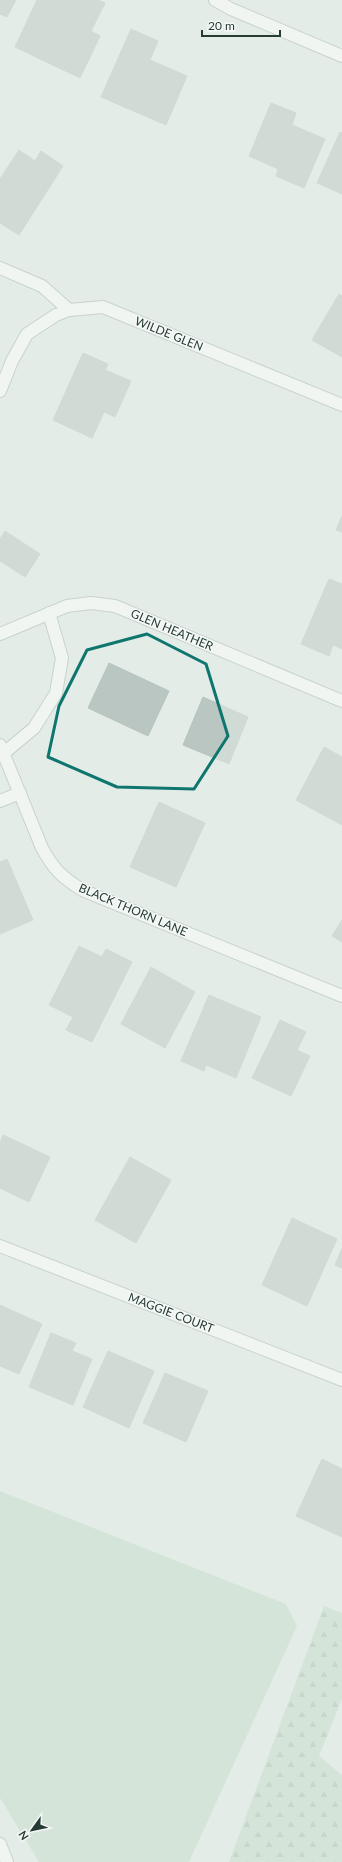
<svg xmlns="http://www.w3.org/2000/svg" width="342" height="1862" font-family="Lato,sans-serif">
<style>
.forest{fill:url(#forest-firs)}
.garden{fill:#c0dac6}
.building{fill:#bac6c1;stroke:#b7c4be}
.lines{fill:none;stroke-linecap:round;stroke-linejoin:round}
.minor-casing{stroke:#a7b3ae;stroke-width:14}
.minor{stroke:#fff;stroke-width:12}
.marked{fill:none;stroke:#0f766e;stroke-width:3;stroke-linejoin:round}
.labels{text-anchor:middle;stroke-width:3;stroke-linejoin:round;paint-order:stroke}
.street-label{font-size:12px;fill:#263b34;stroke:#f4f8f6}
</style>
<defs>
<pattern id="forest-firs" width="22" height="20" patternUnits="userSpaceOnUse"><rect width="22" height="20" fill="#c0dac6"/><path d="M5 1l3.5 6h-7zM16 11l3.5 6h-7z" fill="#a5bcab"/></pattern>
</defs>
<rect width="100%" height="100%" fill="#e4ece8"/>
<!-- forest -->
<polygon class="forest" points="324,1606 342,1613 342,1699 319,1756 342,1775 342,1862 229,1862"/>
<!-- garden -->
<polygon class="garden" points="0,1491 286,1604 297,1626 189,1862 39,1862 0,1798"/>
<!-- building -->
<g class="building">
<polygon points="0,0 16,0 7,17 0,14"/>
<polygon points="37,0 98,0 105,3 91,31 100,36 80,78 15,47"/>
<polygon points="131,29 158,41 150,60 187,76 166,125 101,97"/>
<polygon points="271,103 296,113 292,125 325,139 304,188 276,176 278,169 249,156"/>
<polygon points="340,132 342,133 342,194 317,183"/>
<polygon points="19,150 35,161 41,151 63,166 19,235 0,223 0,179"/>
<polygon points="339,294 342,296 342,357 312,340"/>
<polygon points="83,353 108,364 105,370 131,381 115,417 104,412 92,438 53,420"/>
<polygon points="342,516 342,532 336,530"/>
<polygon points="5,531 40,554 25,577 0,561 0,539"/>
<polygon points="329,579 342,584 342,649 333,645 329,656 301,644"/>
<polygon points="109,663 169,691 148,736 88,708"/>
<polygon points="203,697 248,717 229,764 183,745"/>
<polygon points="324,747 342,757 342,825 296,800"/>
<polygon points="159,802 205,823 176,887 130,867"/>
<polygon points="7,859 33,920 0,934 0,862"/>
<polygon points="342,920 342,942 332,936"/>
<polygon points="79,946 102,957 106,949 132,962 92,1042 66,1030 73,1017 49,1005"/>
<polygon points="151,967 195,992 165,1048 121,1024"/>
<polygon points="209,995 261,1017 236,1078 206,1065 204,1071 181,1061"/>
<polygon points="280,1020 306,1032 297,1050 310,1056 291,1096 252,1078"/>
<polygon points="3,1135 50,1157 29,1202 0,1188 0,1143"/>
<polygon points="130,1157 171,1180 136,1243 95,1220"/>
<polygon points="292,1218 337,1239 307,1306 262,1285"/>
<polygon points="342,1248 342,1268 335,1265"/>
<polygon points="0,1305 42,1324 19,1374 0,1366"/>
<polygon points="51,1333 76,1343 72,1351 92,1359 73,1405 29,1387"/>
<polygon points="108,1351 154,1371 129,1428 83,1407"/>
<polygon points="165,1373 208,1391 186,1442 143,1423"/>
<polygon points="322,1459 342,1469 342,1537 296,1516"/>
</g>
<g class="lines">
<defs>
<g id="minor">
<polyline points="215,0 231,9 342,56"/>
<polyline points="0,268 42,286 69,310"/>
<polyline points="0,391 12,361 27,334 56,315 69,310 103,307 342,405"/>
<polyline points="0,634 67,606 91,603 115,606 342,701"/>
<path d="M0,745L42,848C54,870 62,877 82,890L342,996"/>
<polyline points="4,753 34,728 56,693 62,658 49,613"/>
<polyline points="0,801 20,793"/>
<polyline points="0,1246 342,1380"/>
<polyline points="0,1844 7,1862"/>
</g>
</defs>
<!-- minor casing -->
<use href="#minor" class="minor-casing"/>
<!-- minor -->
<use href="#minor" class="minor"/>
</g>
<!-- marked area -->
<path d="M0 0H342V1862H0ZM147,634L206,664L228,736L194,789L117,787L48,757L59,706L87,650Z" fill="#e4ece8" fill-opacity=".55" fill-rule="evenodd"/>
<path class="marked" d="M147,634L206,664L228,736L194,789L117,787L48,757L59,706L87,650Z"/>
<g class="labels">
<!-- street labels -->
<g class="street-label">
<text transform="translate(169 334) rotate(22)" y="4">WILDE GLEN</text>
<text transform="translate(172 630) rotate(23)" y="4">GLEN HEATHER</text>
<text transform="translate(133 910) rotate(23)" y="4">BLACK THORN LANE</text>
<text transform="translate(171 1313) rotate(21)" y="4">MAGGIE COURT</text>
</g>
</g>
<!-- north arrow -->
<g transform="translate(32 1830) rotate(237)" stroke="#f4f8f6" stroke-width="3" paint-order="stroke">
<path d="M0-3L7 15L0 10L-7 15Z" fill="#263b34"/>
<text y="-6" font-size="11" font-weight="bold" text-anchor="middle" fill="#263b34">N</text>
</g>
<!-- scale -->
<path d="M202 30v6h78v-6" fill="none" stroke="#263b34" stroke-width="2"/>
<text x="208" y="30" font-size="12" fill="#263b34" stroke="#f4f8f6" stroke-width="3" paint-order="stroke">20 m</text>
</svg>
